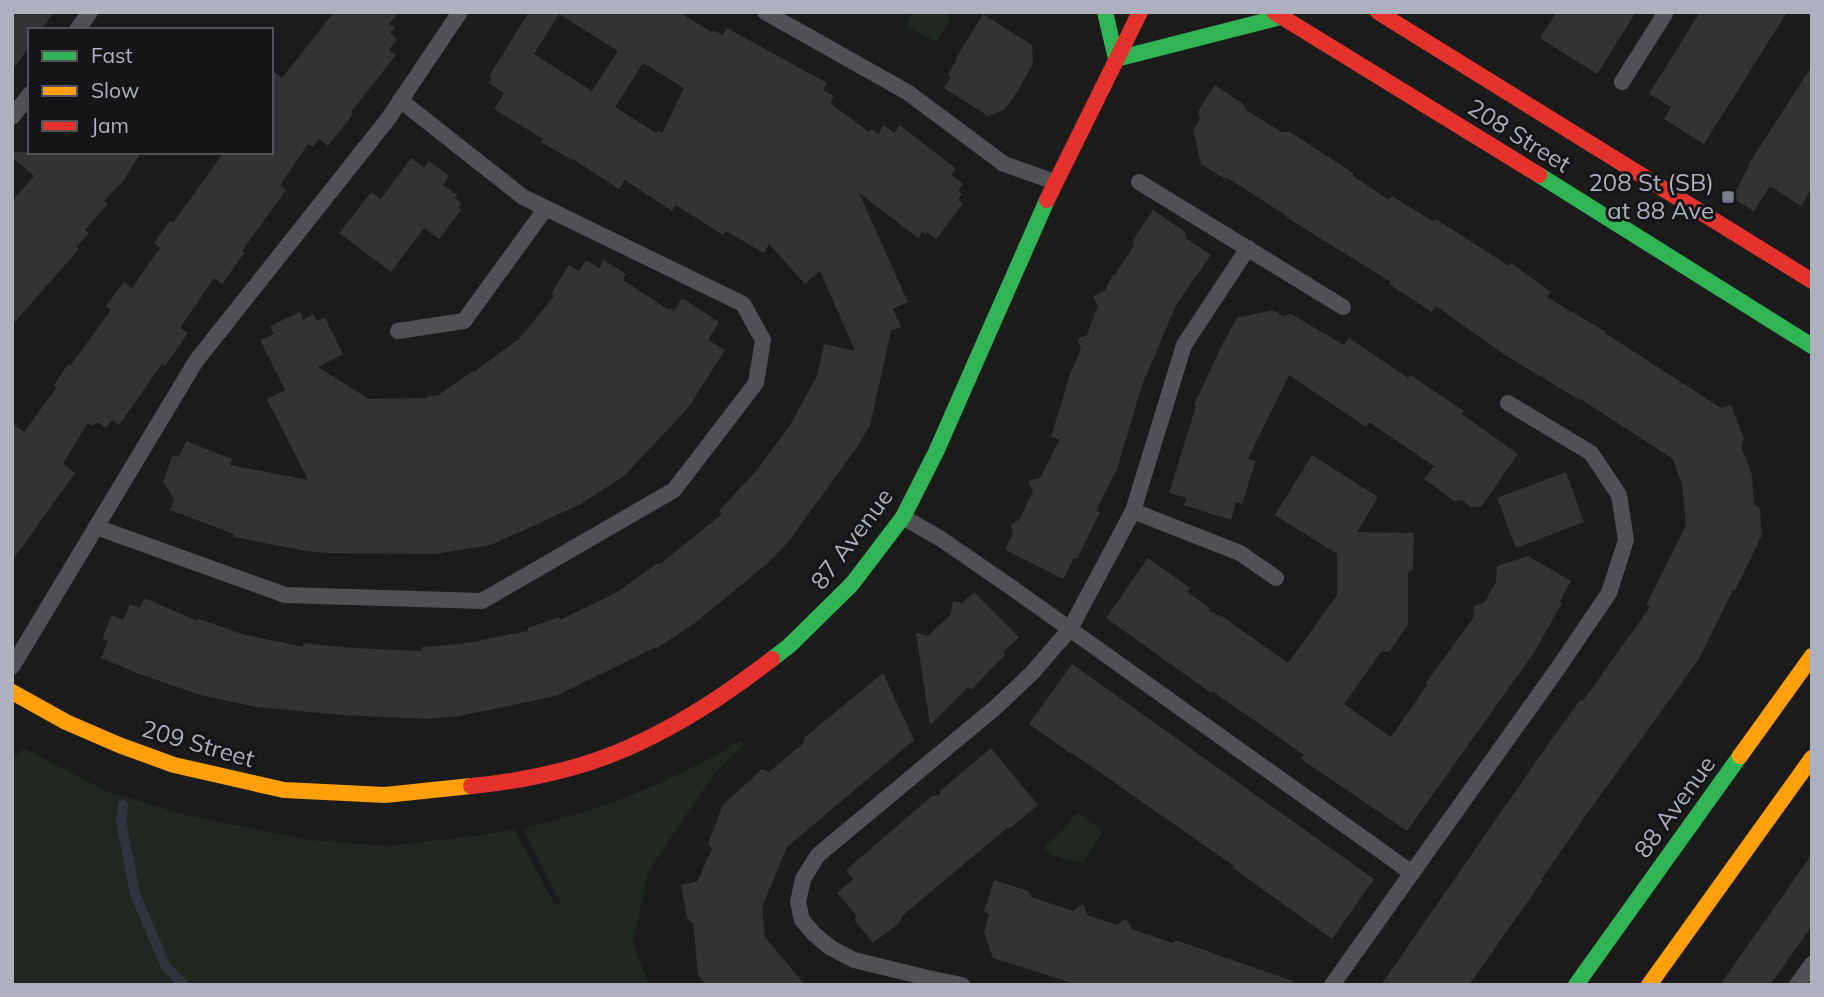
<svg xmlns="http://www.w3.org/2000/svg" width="1824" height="997" font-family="Mulish,sans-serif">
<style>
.green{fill:#1f2720}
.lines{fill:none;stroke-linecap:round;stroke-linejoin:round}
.stream{stroke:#2d363f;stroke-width:10}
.building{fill:#333334;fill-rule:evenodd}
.lane{stroke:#4f5155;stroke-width:16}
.fast{stroke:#30b455;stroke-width:16}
.slow{stroke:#ff9f0a;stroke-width:16}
.jam{stroke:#e5322d;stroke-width:16}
.poi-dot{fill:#797c85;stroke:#151518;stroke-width:2.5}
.labels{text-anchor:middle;stroke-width:6;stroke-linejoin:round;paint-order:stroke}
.street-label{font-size:24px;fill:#acb1bd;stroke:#151518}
.poi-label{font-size:24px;fill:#acb1bd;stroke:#151518;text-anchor:end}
</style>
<rect width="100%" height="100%" fill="#1b1b1c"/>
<!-- green -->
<g class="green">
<polygon points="913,12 947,12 950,19 937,42 906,26"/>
<path d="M741,740L744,745L713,775L648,872L633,944L649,985H12V753L17,755L22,747L106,791L185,815L309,840L388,846L482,835L514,829L555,905L561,904L523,828C600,811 673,782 741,740Z"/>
<path d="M1079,813L1100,828L1102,833L1083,863C1068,861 1058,859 1045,849V846L1066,827L1075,814Z"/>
</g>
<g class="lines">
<!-- stream -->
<polyline class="stream" points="123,805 121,821 135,894 166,967 184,985"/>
</g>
<!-- building -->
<g class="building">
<polygon points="12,12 54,12 41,30 30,30 30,46 12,70"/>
<polygon points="334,12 399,12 389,24 395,28 390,33 397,39 389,50 396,55 351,112 353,114 328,146 319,139 313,147 308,144 280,185 286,190 242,251 245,252 222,284 214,278 180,328 188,333 165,366 162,364 119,425 112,420 106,428 97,422 93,426 88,423 63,463 75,473 12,561 12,423 24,432 57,387 54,385 68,364 70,366 111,310 106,306 124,282 132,288 160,248 154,243 170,221 173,223 224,152 271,152 271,70 282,78"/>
<path d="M529,12H678L712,32L713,30L723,35L727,28L827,83L823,90L834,96L830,103L869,132L872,129L878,134L884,125L894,133L900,125L956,169L951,175L963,184L958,191L962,194L958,200L963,204L936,239L927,232L925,234L922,232L918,238L859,193L908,302L893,309L901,327L891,331L870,426L855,450L788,542L768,563L695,623L657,648L656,647L556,696L460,716L428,719L341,715L256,707L200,695L137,673L101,658L108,641L102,639L112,615L123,620L130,604L140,608L145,598L197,621V618L242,634L303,647V643L355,648L422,651V647L468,643L528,631V628L559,617L560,620L617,592L658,563L659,565L722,514L719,511L757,470L790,425L817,376L824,344L855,351L820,271L805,284L769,244L764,253L726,231L723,235L676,205L672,211L625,180L619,189L573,159L572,160L541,142L543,139L494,109L504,93L489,83L492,78L489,76ZM559,14L618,51L592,91L534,54ZM643,63L684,88L662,133L658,130L656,133L615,107Z"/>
<polygon points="1557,12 1636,12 1597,74 1540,38"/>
<polygon points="1700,12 1787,12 1704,144 1664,119 1671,107 1649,94"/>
<polygon points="983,14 1032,45 1033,64 1015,95 1004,110 988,116 944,88 951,77 948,74 957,59 956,58"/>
<polygon points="1812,66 1812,188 1801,206 1770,186 1754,211 1732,198 1749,166 1748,165"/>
<polygon points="1215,85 1243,104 1246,110 1282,132 1290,132 1353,173 1353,176 1389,200 1392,196 1434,222 1436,219 1509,266 1511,263 1551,292 1547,297 1606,332 1605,333 1721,408 1731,405 1744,439 1741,446 1752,475 1754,503 1760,509 1762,535 1735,591 1733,590 1699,659 1581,822 1541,880 1543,880 1469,985 1381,985 1544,750 1581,699 1583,701 1650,607 1646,605 1686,525 1682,485 1673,459 1579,398 1578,399 1505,355 1436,306 1432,312 1389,284 1391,282 1286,217 1287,216 1226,177 1225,179 1201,164 1193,130 1200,119 1198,111"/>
<polygon points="12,152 141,152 123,181 104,201 108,204 85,230 89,233 76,247 79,249 12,325 12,201 34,176 12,157"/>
<polygon points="411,158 424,168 429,161 449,176 443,185 457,195 455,198 461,203 458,208 461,210 439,239 424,228 391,272 339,233 371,192 381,199"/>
<polygon points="1153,210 1185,232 1186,238 1211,255 1176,305 1141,388 1117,469 1096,511 1100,512 1077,559 1074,558 1063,579 1005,550 1013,533 1011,524 1019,520 1033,491 1028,481 1040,478 1060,439 1051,437 1070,374 1081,349 1077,339 1087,335 1098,306 1093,296 1105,291 1112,275 1114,276 1134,246 1133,240"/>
<polygon points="586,260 599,268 604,260 626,274 623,280 669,310 670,308 674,311 682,298 719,322 708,340 725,350 688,408 624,476 579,505 491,545 435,554 327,553 306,551 234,537 234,534 170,510 174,499 163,482 173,455 179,457 186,441 232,459 230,465 308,480 267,399 285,390 260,340 274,334 270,326 300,312 303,320 313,314 317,321 325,317 343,354 318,367 369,399 427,398 427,396 438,395 473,371 474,372 519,339 554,296 551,294 569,265 579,271"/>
<polygon points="1273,310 1283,316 1291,314 1344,345 1349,338 1408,378 1410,375 1464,411 1462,414 1518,454 1481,507 1471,507 1461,500 1454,501 1424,479 1434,466 1369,422 1366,427 1289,375 1248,459 1256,461 1242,504 1236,502 1231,520 1184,505 1187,498 1169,493 1196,406 1194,405 1223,343 1237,318"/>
<polygon points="1312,455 1378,497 1357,532 1414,533 1413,570 1408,572 1408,624 1390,651 1381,652 1344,704 1391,737 1427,685 1425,684 1474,617 1474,606 1484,603 1496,582 1497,566 1528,556 1571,581 1560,601 1562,603 1535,651 1407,831 1301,759 1304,755 1212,691 1211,693 1106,618 1148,558 1190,588 1187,592 1210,608 1209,611 1223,617 1288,663 1337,595 1337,554 1275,515"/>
<polygon points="1566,472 1584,522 1516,548 1497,498"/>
<polygon points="974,592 1019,637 1003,652 1005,655 971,690 968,687 930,725 916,633 928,636 951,614 953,601 962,603"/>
<polygon points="1072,664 1374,879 1332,939 1233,868 1234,866 1072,753 1071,754 1029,724"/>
<polygon points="883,673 914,740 787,847 762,907 765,937 805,985 706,985 698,975 693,923 687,918 681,885 697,882 712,849 708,843 723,805 762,769 769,772 804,743 804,738 816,728"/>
<polygon points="991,748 1038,805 1010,828 1007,828 902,916 899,923 873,943 855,921 856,915 837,893 853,879 846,870 932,796 940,795 940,791"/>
<polygon points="1812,854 1812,926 1770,985 1720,985"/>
<polygon points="994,880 1028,891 1031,897 1073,911 1083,904 1087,915 1117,925 1126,919 1132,929 1173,943 1175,940 1293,981 1292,985 1078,985 993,958 984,932 989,914 984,912"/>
</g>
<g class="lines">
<!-- lane -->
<g class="lane">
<polyline points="765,12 907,92 1004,164 1055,182"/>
<polyline points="77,30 90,12"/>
<polyline points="1622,82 1666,12"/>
<polyline points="12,117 30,94"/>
<polyline points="1139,182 1343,307"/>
<polyline points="398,331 464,321 546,208"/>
<polyline points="1133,511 1240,553 1276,578"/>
<polyline points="903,517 941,539 1015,590 1412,873"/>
<polyline points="96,527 285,595 482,601 674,490 756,383 763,340 743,304 523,197 400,100"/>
<polyline points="12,667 196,361 388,119 460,12"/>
<polyline points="962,985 928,978 854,960 831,948 814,934 802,920 798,902 803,879 818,855 996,707 1032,673 1070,629 1133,511 1184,345 1248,248"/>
<polyline points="1332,985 1556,671 1609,593 1626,540 1619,495 1591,453 1508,403"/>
<polyline points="1797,985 1812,964"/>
</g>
<!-- fast -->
<g class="fast">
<polyline points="1105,12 1116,59"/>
<polyline points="1116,59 1281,17"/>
<polyline points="1539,175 1812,346"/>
<polyline points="772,659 789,646 852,584 903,517 936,452 1047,200"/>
<polyline points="1576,985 1740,756"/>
</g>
<!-- slow -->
<g class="slow">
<polyline points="12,692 66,722 119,745 174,765 284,790 385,795 471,786"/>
<polyline points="1740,756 1812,656"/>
<polyline points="1649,985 1812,758"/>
</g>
<!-- jam -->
<g class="jam">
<polyline points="1274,12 1539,175"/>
<polyline points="1378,12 1812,281"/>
<polyline points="1047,200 1140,12"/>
<path d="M471,786C505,783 538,777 571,768C642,749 714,704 772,659"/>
</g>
</g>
<!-- markers -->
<rect class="poi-dot" x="1721" y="190" width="14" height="14" rx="3.5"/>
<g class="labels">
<!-- street labels -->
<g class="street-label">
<text transform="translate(1519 136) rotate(32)" y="8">208 Street</text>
<text transform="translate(852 539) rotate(-53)" y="8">87 Avenue</text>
<text transform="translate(198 744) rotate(16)" y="8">209 Street</text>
<text transform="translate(1675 807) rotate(-54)" y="8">88 Avenue</text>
</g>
<!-- poi labels -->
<g class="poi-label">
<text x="1714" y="191">208 St (SB)<tspan x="1714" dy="28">at 88 Ave</tspan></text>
</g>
</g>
<!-- border -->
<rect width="1824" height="997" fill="none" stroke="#acb1bd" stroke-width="28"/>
<!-- legend -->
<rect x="28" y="28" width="245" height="126" fill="#151518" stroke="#51535a" stroke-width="2"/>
<rect x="42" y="51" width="35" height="10" fill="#30b455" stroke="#51535a" stroke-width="2"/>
<text x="91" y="63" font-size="21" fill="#acb1bd">Fast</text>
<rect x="42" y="86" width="35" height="10" fill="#ff9f0a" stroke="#51535a" stroke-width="2"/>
<text x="91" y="98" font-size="21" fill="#acb1bd">Slow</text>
<rect x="42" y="121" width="35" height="10" fill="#e5322d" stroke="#51535a" stroke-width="2"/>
<text x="91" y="133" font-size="21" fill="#acb1bd">Jam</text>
</svg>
